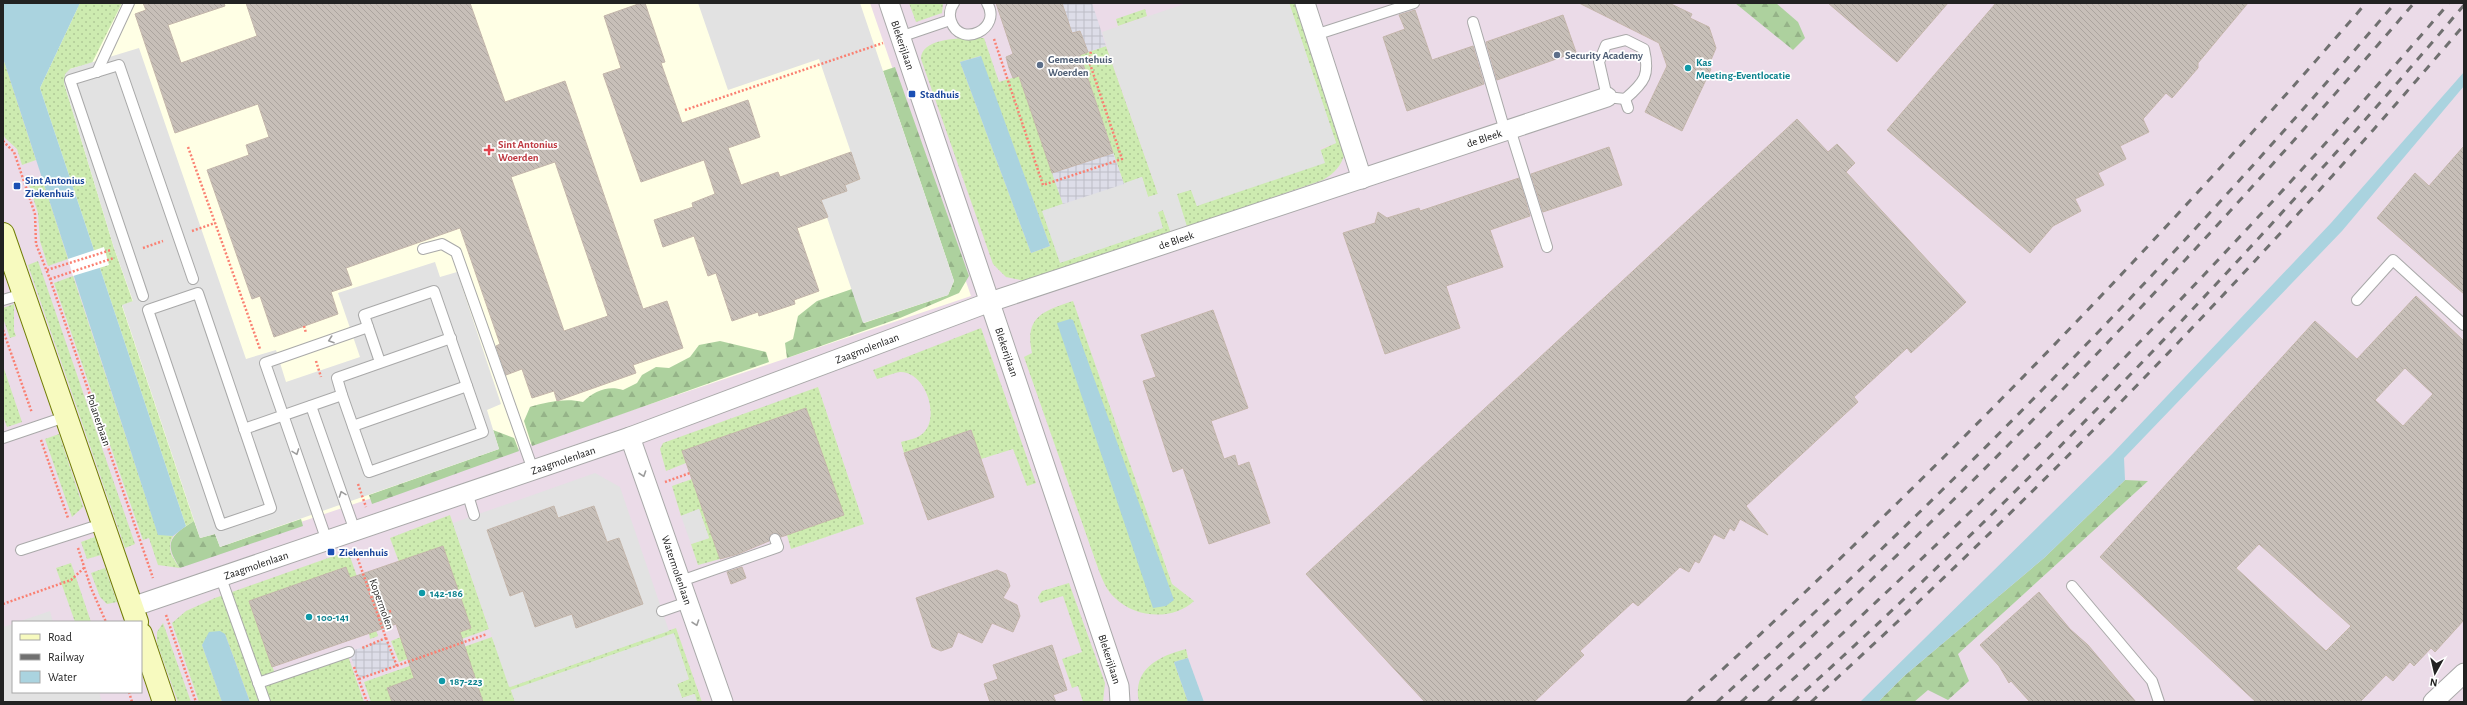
<svg xmlns="http://www.w3.org/2000/svg" width="2467" height="705" font-family="'Alegreya Sans',sans-serif">
<style>
.industrial{fill:#ebdbe8;fill-rule:evenodd}
.education{fill:#ffffe5}
.grass{fill:url(#grass-dots);fill-rule:evenodd}
.forest{fill:url(#forest-firs)}
.parking{fill:#e2e2e2}
.plaza{fill:url(#plaza-grid)}
.water{fill:#aad3df}
.pier{fill:#fff}
.building{fill:url(#building-back-hatch);stroke:#c4b6ab;fill-rule:evenodd}
.lines{fill:none;stroke-linecap:round;stroke-linejoin:round}
.service-casing{stroke:#a9a9a9;stroke-width:12}
.minor-casing{stroke:#a9a9a9;stroke-width:21}
.secondary-casing{stroke:#707d05;stroke-width:24}
.path{stroke:#fa8072;stroke-width:2.5;stroke-dasharray:2 2;stroke-linecap:butt}
.service{stroke:#fff;stroke-width:10}
.minor{stroke:#fff;stroke-width:19}
.secondary{stroke:#f7fabf;stroke-width:22}
.rail{stroke:#707070;stroke-width:3;stroke-dasharray:8 8;stroke-linecap:butt}
.oneway{stroke:#9c9c9c}
.service-dot{fill:#5c6f8a;stroke:#fff;stroke-width:1.5}
.culture-dot{fill:#0f9aa8;stroke:#fff;stroke-width:1.5}
.transit-dot{fill:#1a4fb4;stroke:#fff;stroke-width:1.5}
.health-dot{fill:#e0444e;stroke:#fff;stroke-width:1.5}
.labels{text-anchor:middle;stroke-width:3.5;stroke-linejoin:round;paint-order:stroke}
.street-label{font-size:11px;fill:#222;stroke:#fff}
.service-label{font-size:11px;font-weight:bold;fill:#4e5e75;stroke:#fff;text-anchor:start}
.culture-label{font-size:11px;font-weight:bold;fill:#0d838f;stroke:#fff;text-anchor:start}
.transit-label{font-size:11px;font-weight:bold;fill:#164399;stroke:#fff;text-anchor:start}
.health-label{font-size:11px;font-weight:bold;fill:#be3a42;stroke:#fff;text-anchor:start}
</style>
<defs>
<pattern id="grass-dots" width="8" height="8" patternUnits="userSpaceOnUse"><rect width="8" height="8" fill="#cdebb0"/><path d="M2 2h.1M6 6h.1" fill="none" stroke="#b0c997" stroke-width="1.8" stroke-linecap="round"/></pattern>
<pattern id="forest-firs" width="22" height="20" patternUnits="userSpaceOnUse"><rect width="22" height="20" fill="#add19e"/><path d="M5 1l3.5 6h-7zM16 11l3.5 6h-7z" fill="#95b388"/></pattern>
<pattern id="plaza-grid" width="8" height="8" patternUnits="userSpaceOnUse"><rect width="8" height="8" fill="#dddde8"/><path d="M0 4h8M4 0v8" fill="none" stroke="#bdbdc7"/></pattern>
<pattern id="building-back-hatch" width="6" height="6" patternUnits="userSpaceOnUse"><rect width="6" height="6" fill="#c7bfb8"/><path d="M-1 5l2 2M0 0l6 6M5-1l2 2" fill="none" stroke="#aba49e"/></pattern>
</defs>
<rect width="100%" height="100%" fill="#f2efe9"/>
<!-- industrial -->
<path class="industrial" d="M3,3H2464V702H3ZM13,622H141V692H13Z"/>
<!-- education -->
<polygon class="education" points="9,3 870,3 971,296 194,558"/>
<!-- grass -->
<g class="grass">
<polygon points="80,3 122,3 92,63 70,69 64,83 114,248 133,302 122,306 194,521 186,526 40,88"/>
<polygon points="909,3 943,3 942,13 916,22"/>
<path d="M1289,3H1300L1345,153C1341,166 1335,173 1323,180L1187,227L1176,194L1191,189L1197,206L1336,143Z"/>
<polygon points="1145,9 1147,16 1118,26 1116,19"/>
<path d="M984,38L999,82L1019,76L1063,204L1043,211L1162,228L1158,212L1163,210L1171,233L1025,281L1006,277L993,264L921,59C921,36 967,38 984,38ZM980,56L1050,246L1031,253L960,62Z"/>
<polygon points="1106,46 1158,194 1148,197 1142,177 1124,184 1080,55"/>
<polygon points="3,58 36,160 22,165 17,149 5,138 3,132"/>
<polygon points="42,178 68,259 48,266 40,241 38,213 28,182"/>
<polygon points="38,261 135,544 125,548 28,265"/>
<path d="M73,276L158,534L173,536C166,549 172,557 180,568L158,565L149,538L143,540L54,283Z"/>
<path d="M1073,301L1172,584L1194,601C1173,621 1135,618 1115,598C1107,591 1103,581 1099,571L1024,357L1032,353C1024,316 1044,311 1073,301Z"/>
<polygon points="14,304 14,331 16,336 10,338 3,318 3,308"/>
<path d="M981,328L1036,483L1027,486L1013,449L981,459L971,430L904,453L901,442C907,440 916,439 921,435C942,420 926,371 900,372C893,373 884,377 877,379L873,370Z"/>
<polygon points="3,366 22,422 7,427 3,416"/>
<polygon points="818,387 864,524 791,549 787,535 843,515 686,463 666,471 660,449 663,443"/>
<polygon points="59,434 83,507 72,517 45,439"/>
<polygon points="692,479 720,559 698,565 691,544 709,538 699,509 681,516 672,486"/>
<polygon points="450,515 489,629 399,662 391,641 401,637 399,562 390,538"/>
<polygon points="95,537 101,555 87,559 81,542"/>
<polygon points="348,551 378,636 370,639 369,633 250,601 277,680 348,656 364,702 250,702 225,634 202,645 222,702 199,702 172,623 186,611 215,598"/>
<polygon points="71,563 91,622 75,622 56,568"/>
<polygon points="105,568 117,602 107,604 100,597 91,573"/>
<polygon points="1069,583 1105,683 1103,702 1083,702 1078,686 1072,688 1062,659 1082,652 1063,596 1040,603 1038,597 1042,591"/>
<polygon points="163,623 191,702 178,702 157,643 157,632"/>
<polygon points="676,628 702,702 697,702 694,694 682,698 677,684 689,679 511,690 515,702 371,702 364,682 492,637 510,687"/>
<path d="M1186,649L1188,658L1174,662L1188,702H1139C1132,669 1159,656 1186,649Z"/>
</g>
<!-- forest -->
<g class="forest">
<polygon points="1735,3 1776,3 1798,22 1805,38 1793,50"/>
<polygon points="895,67 969,276 959,293 900,318 787,358 785,343 793,339 798,316 817,301 852,289 864,323 948,295 954,281 883,71"/>
<path d="M720,341L766,352L769,362L532,446L524,421L530,407C548,402 565,398 583,402C594,391 608,385 623,390L637,383L642,375L656,367L669,368L690,357L699,345Z"/>
<polygon points="493,430 514,438 519,451 372,504 369,495 499,449"/>
<polygon points="2125,480 2148,481 1958,654 1969,681 1948,700 1928,690 1914,702 1878,702 1904,676 2044,558"/>
<path d="M301,519L303,526L180,568C163,543 170,536 194,521L200,538L215,534L220,547Z"/>
</g>
<!-- parking -->
<g class="parking">
<polygon points="698,3 860,3 954,281 948,295 863,323 821,200 845,185 860,179 819,59 728,90"/>
<polygon points="1187,3 1289,3 1336,143 1320,148 1325,163 1197,206 1191,190 1177,194 1187,227 1171,233 1163,210 1158,212 1163,228 1060,263 1042,211 1142,177 1148,197 1158,194 1102,32"/>
<polygon points="139,48 246,359 276,350 286,382 360,357 338,293 435,262 440,277 457,272 501,404 487,410 499,449 220,547 215,534 200,538 122,305 133,301 114,248 64,83 65,74 70,69"/>
<polygon points="595,473 620,487 669,631 509,687 453,523"/>
<polygon points="699,509 709,538 691,544 681,516"/>
<polygon points="50,611 53,622 18,622"/>
<polygon points="13,624 13,692 99,692 102,702 3,702 3,627"/>
<polygon points="674,633 689,679 677,684 682,698 695,694 697,702 515,702 511,690"/>
</g>
<!-- plaza -->
<g class="plaza">
<polygon points="1062,3 1092,3 1106,46 1088,52 1080,31 1072,33"/>
<polygon points="1113,153 1124,184 1063,204 1052,173"/>
<polygon points="386,638 397,666 359,679 349,652"/>
</g>
<!-- water -->
<g class="water">
<polygon points="3,3 80,3 40,88 186,526 173,536 158,535 3,58"/>
<polygon points="981,56 1050,246 1031,253 960,62"/>
<polygon points="2464,72 2464,86 2342,231 2124,458 2125,480 2044,558 1904,676 1878,702 1860,702 2112,454 2331,223"/>
<polygon points="1070,319 1073,320 1174,600 1166,606 1153,608 1057,323"/>
<polygon points="220,631 225,634 250,702 222,702 202,645 209,632"/>
<polygon points="1188,658 1204,702 1188,702 1174,662"/>
</g>
<!-- pier -->
<polygon class="pier" points="104,247 109,265 73,276 68,259"/>
<!-- building -->
<g class="building">
<path d="M143,3H224L225,6L168,25L181,63L257,36L246,3H470L505,102L565,81L643,309L667,301L683,348L633,365L636,373L557,401L554,391L532,398L522,369L506,375L496,346L500,344L460,228L346,268L352,285L331,292L338,314L274,337L260,296L252,299L207,170L249,155L246,145L269,137L258,104L175,133L135,14L146,10ZM555,162L608,316L564,331L511,177Z"/>
<polygon points="641,3 645,3 665,62 661,63 682,123 748,100 760,137 728,148 741,185 778,172 780,177 851,152 860,179 845,185 847,191 821,200 828,217 797,228 819,291 794,300 795,304 759,316 758,312 732,321 716,273 708,276 694,236 663,247 654,220 693,207 692,203 715,194 704,160 641,182 603,74 621,68 604,16"/>
<polygon points="996,3 1062,3 1072,33 1080,31 1088,52 1080,55 1113,153 1052,173 1019,76 1013,78 1009,68 1006,57 1013,54"/>
<polygon points="1579,3 1669,3 1692,14 1690,18 1709,27 1716,48 1708,67 1711,69 1682,131 1645,112 1667,66 1659,43"/>
<polygon points="1828,3 1948,3 1897,62"/>
<polygon points="1996,3 2248,3 2198,63 2198,68 2172,98 2166,93 2143,119 2149,132 2120,146 2126,159 2098,173 2104,185 2075,199 2081,211 2053,226 2030,253 1887,130"/>
<polygon points="1415,10 1432,60 1473,46 1484,84 1407,111 1383,37 1405,29 1399,15"/>
<polygon points="1563,15 1576,52 1497,80 1486,42"/>
<polygon points="1797,119 1828,152 1837,144 1855,163 1846,172 1966,302 1911,353 1907,348 1854,397 1858,402 1746,506 1768,535 1740,519 1734,531 1730,528 1724,539 1714,534 1699,563 1695,561 1689,572 1680,567 1638,606 1633,602 1580,651 1584,655 1534,702 1425,702 1306,574"/>
<polygon points="2464,146 2464,294 2377,218 2415,173 2429,186"/>
<polygon points="1609,147 1622,185 1543,212 1531,174"/>
<polygon points="1519,178 1530,216 1490,230 1503,267 1446,286 1460,328 1385,354 1343,233 1375,223 1378,212 1387,218 1419,208 1420,211"/>
<path d="M2416,296L2464,341V620L2435,652L2431,648L2414,666L2410,662L2393,681L2386,675L2360,702H2256L2100,557L2315,321L2357,359ZM2405,368L2433,394L2403,426L2375,400ZM2259,544L2351,626L2326,651L2236,568Z"/>
<polygon points="1213,310 1248,408 1211,421 1224,459 1235,455 1238,466 1249,462 1270,523 1209,544 1183,468 1173,472 1143,381 1156,377 1141,335"/>
<polygon points="806,408 844,515 781,537 779,534 773,533 770,535 769,541 738,554 720,559 682,451"/>
<polygon points="971,430 994,497 928,520 904,453"/>
<polygon points="554,506 558,518 594,506 607,542 619,538 643,604 576,628 572,614 535,627 523,591 510,596 487,530"/>
<polygon points="443,546 471,628 460,632 483,702 392,702 387,688 414,678 396,624 272,667 249,601 346,567 350,578"/>
<polygon points="742,567 746,578 731,584 727,572"/>
<polygon points="997,570 1006,574 1010,586 1003,598 1017,605 1020,616 1013,632 992,623 982,643 958,632 952,647 941,651 932,647 916,598"/>
<polygon points="2039,592 2070,629 2088,645 2136,702 2030,702 2011,681 2009,683 1999,666 1980,645"/>
<polygon points="1052,645 1067,690 1053,695 1056,702 990,702 984,684 998,679 993,665"/>
</g>
<g class="lines">
<defs>
<g id="service">
<path d="M954,3C950,8 949,15 951,21C960,49 1003,29 987,3"/>
<polyline points="1473,22 1505,131"/>
<polyline points="1315,35 1414,3"/>
<polyline points="900,37 950,20"/>
<path d="M1626,40L1644,49C1650,75 1645,82 1625,99L1607,97L1599,62L1606,45Z"/>
<polyline points="97,72 129,3"/>
<polyline points="1625,99 1628,108"/>
<polyline points="1510,129 1547,247"/>
<polyline points="423,249 442,244 456,252 533,470"/>
<polygon points="198,293 271,508 221,525 148,310"/>
<polyline points="143,296 70,80 119,65 193,279"/>
<polyline points="3,300 23,294"/>
<polyline points="2357,300 2393,260 2464,325"/>
<polyline points="342,395 369,472 483,432 434,291 364,315 380,362"/>
<polyline points="311,406 355,531"/>
<polyline points="353,426 467,386"/>
<polyline points="244,429 342,395 337,378 451,338"/>
<polyline points="3,438 65,417"/>
<polyline points="467,492 474,515"/>
<polyline points="327,541 265,363 368,327"/>
<polyline points="21,550 102,524"/>
<polyline points="221,578 265,702"/>
<polyline points="681,581 778,547 775,539"/>
<polyline points="2072,586 2152,681 2159,702"/>
<polyline points="662,611 688,602"/>
<polyline points="258,683 349,652"/>
</g>
<g id="minor">
<polyline points="889,3 1119,686 1120,702"/>
<polyline points="1305,3 1362,179"/>
<polyline points="630,437 723,702"/>
<polyline points="132,607 630,437 990,302 1607,97"/>
<polyline points="2433,702 2464,673"/>
</g>
<g id="secondary">
<polyline points="3,234 137,622"/>
<polyline points="141,634 164,702"/>
</g>
</defs>
<!-- service casing -->
<use href="#service" class="service-casing"/>
<!-- minor casing -->
<use href="#minor" class="minor-casing"/>
<!-- secondary casing -->
<use href="#secondary" class="secondary-casing"/>
<!-- path -->
<g class="path">
<polyline points="994,39 1043,185 1122,159 1089,61 1091,51"/>
<polyline points="685,110 883,43"/>
<polyline points="3,141 14,152 35,214 36,244 50,279 153,578"/>
<polyline points="188,147 260,349"/>
<polyline points="192,231 215,223"/>
<polyline points="143,248 163,241"/>
<polyline points="47,270 111,250"/>
<polyline points="50,279 114,258"/>
<polyline points="304,326 306,333"/>
<polyline points="3,330 32,413"/>
<polyline points="316,361 321,377"/>
<polyline points="41,440 68,518"/>
<polyline points="665,482 690,473"/>
<polyline points="358,484 366,507"/>
<polyline points="78,548 91,588 106,622"/>
<polyline points="355,551 386,638 362,648"/>
<polyline points="3,604 71,580 85,567"/>
<polyline points="166,615 196,702"/>
<polyline points="378,616 391,611"/>
<polyline points="386,638 397,666"/>
<polyline points="354,667 367,702"/>
<polyline points="359,679 487,634"/>
<polyline points="129,692 132,702"/>
</g>
<!-- service -->
<use href="#service" class="service"/>
<!-- minor -->
<use href="#minor" class="minor"/>
<!-- secondary -->
<use href="#secondary" class="secondary"/>
<!-- rail -->
<g class="rail">
<path d="M1687,702C1927,483 2154,249 2366,3"/>
<path d="M1717,702C1958,485 2185,250 2395,3"/>
<path d="M1741,702C1980,484 2203,249 2414,3"/>
<path d="M1768,702C2009,483 2237,250 2449,3"/>
<path d="M1793,702C2032,485 2256,251 2464,5"/>
<path d="M1811,702C2043,490 2261,264 2464,25"/>
</g>
</g>
<!-- one-way arrows -->
<defs><path id="oneway-chevron" d="M-2-3.5L2.5 0L-2 3.5" fill="none" stroke-width="1.6" stroke-linecap="round" stroke-linejoin="round"/></defs>
<g class="oneway">
<use href="#oneway-chevron" transform="translate(331 340) rotate(161)"/>
<use href="#oneway-chevron" transform="translate(296 452) rotate(70)"/>
<use href="#oneway-chevron" transform="translate(643 474) rotate(71)"/>
<use href="#oneway-chevron" transform="translate(342 494) rotate(-110)"/>
<use href="#oneway-chevron" transform="translate(696 623) rotate(71)"/>
</g>
<!-- markers -->
<g class="service-dot">
<circle cx="1557" cy="55" r="4"/>
<circle cx="1040" cy="65" r="4"/>
</g>
<g class="culture-dot">
<circle cx="1688" cy="68" r="4"/>
<circle cx="422" cy="593" r="4"/>
<circle cx="309" cy="617" r="4"/>
<circle cx="442" cy="681" r="4"/>
</g>
<g class="transit-dot">
<rect x="908" y="90" width="8" height="8" rx="2"/>
<rect x="13" y="182" width="8" height="8" rx="2"/>
<rect x="327" y="548" width="8" height="8" rx="2"/>
</g>
<path class="health-dot" d="M487 144h4v4h4v4h-4v4h-4v-4h-4v-4h4z"/>
<g class="labels">
<!-- street labels -->
<g class="street-label">
<text transform="translate(903 45) rotate(71)" y="4">Blekerijlaan</text>
<text transform="translate(1484 138) rotate(-18)" y="4">de Bleek</text>
<text transform="translate(1176 240) rotate(-19)" y="4">de Bleek</text>
<text transform="translate(867 348) rotate(-21)" y="4">Zaagmolenlaan</text>
<text transform="translate(1007 352) rotate(71)" y="4">Blekerijlaan</text>
<text transform="translate(99 420) rotate(71)" y="4">Polanerbaan</text>
<text transform="translate(563 460) rotate(-19)" y="4">Zaagmolenlaan</text>
<text transform="translate(256 565) rotate(-19)" y="4">Zaagmolenlaan</text>
<text transform="translate(677 570) rotate(71)" y="4">Watermolenlaan</text>
<text transform="translate(382 604) rotate(70)" y="4">Kopermolen</text>
<text transform="translate(1110 659) rotate(72)" y="4">Blekerijlaan</text>
</g>
<!-- service labels -->
<g class="service-label">
<text x="1565" y="59">Security Academy</text>
<text x="1048" y="63">Gemeentehuis<tspan x="1048" dy="13">Woerden</tspan></text>
</g>
<!-- culture labels -->
<g class="culture-label">
<text x="1696" y="66">Kas<tspan x="1696" dy="13">Meeting-Eventlocatie</tspan></text>
<text x="430" y="597">142-186</text>
<text x="317" y="621">100-141</text>
<text x="450" y="685">187-223</text>
</g>
<!-- transit labels -->
<g class="transit-label">
<text x="920" y="98">Stadhuis</text>
<text x="25" y="184">Sint Antonius<tspan x="25" dy="13">Ziekenhuis</tspan></text>
<text x="339" y="556">Ziekenhuis</text>
</g>
<!-- health labels -->
<g class="health-label">
<text x="498" y="148">Sint Antonius<tspan x="498" dy="13">Woerden</tspan></text>
</g>
</g>
<!-- border -->
<rect width="2467" height="705" fill="none" stroke="#222222" stroke-width="8"/>
<!-- legend -->
<rect x="12" y="621" width="130" height="72" fill="#ffffff" stroke="#a7a7a7"/>
<rect x="20" y="634" width="20" height="6" fill="#f7fabf" stroke="#a7a7a7"/>
<text x="48" y="641" font-size="12" fill="#222222">Road</text>
<rect x="20" y="654" width="20" height="6" fill="#707070" stroke="#a7a7a7"/>
<text x="48" y="661" font-size="12" fill="#222222">Railway</text>
<rect x="20" y="671" width="20" height="12" fill="#aad3df" stroke="#a7a7a7"/>
<text x="48" y="681" font-size="12" fill="#222222">Water</text>
<!-- north arrow -->
<g transform="translate(2435 673) rotate(188)" stroke="#ffffff" stroke-width="3" paint-order="stroke">
<path d="M0-3L7 15L0 10L-7 15Z" fill="#222222"/>
<text y="-6" font-size="11" font-weight="bold" text-anchor="middle" fill="#222222">N</text>
</g>
</svg>
